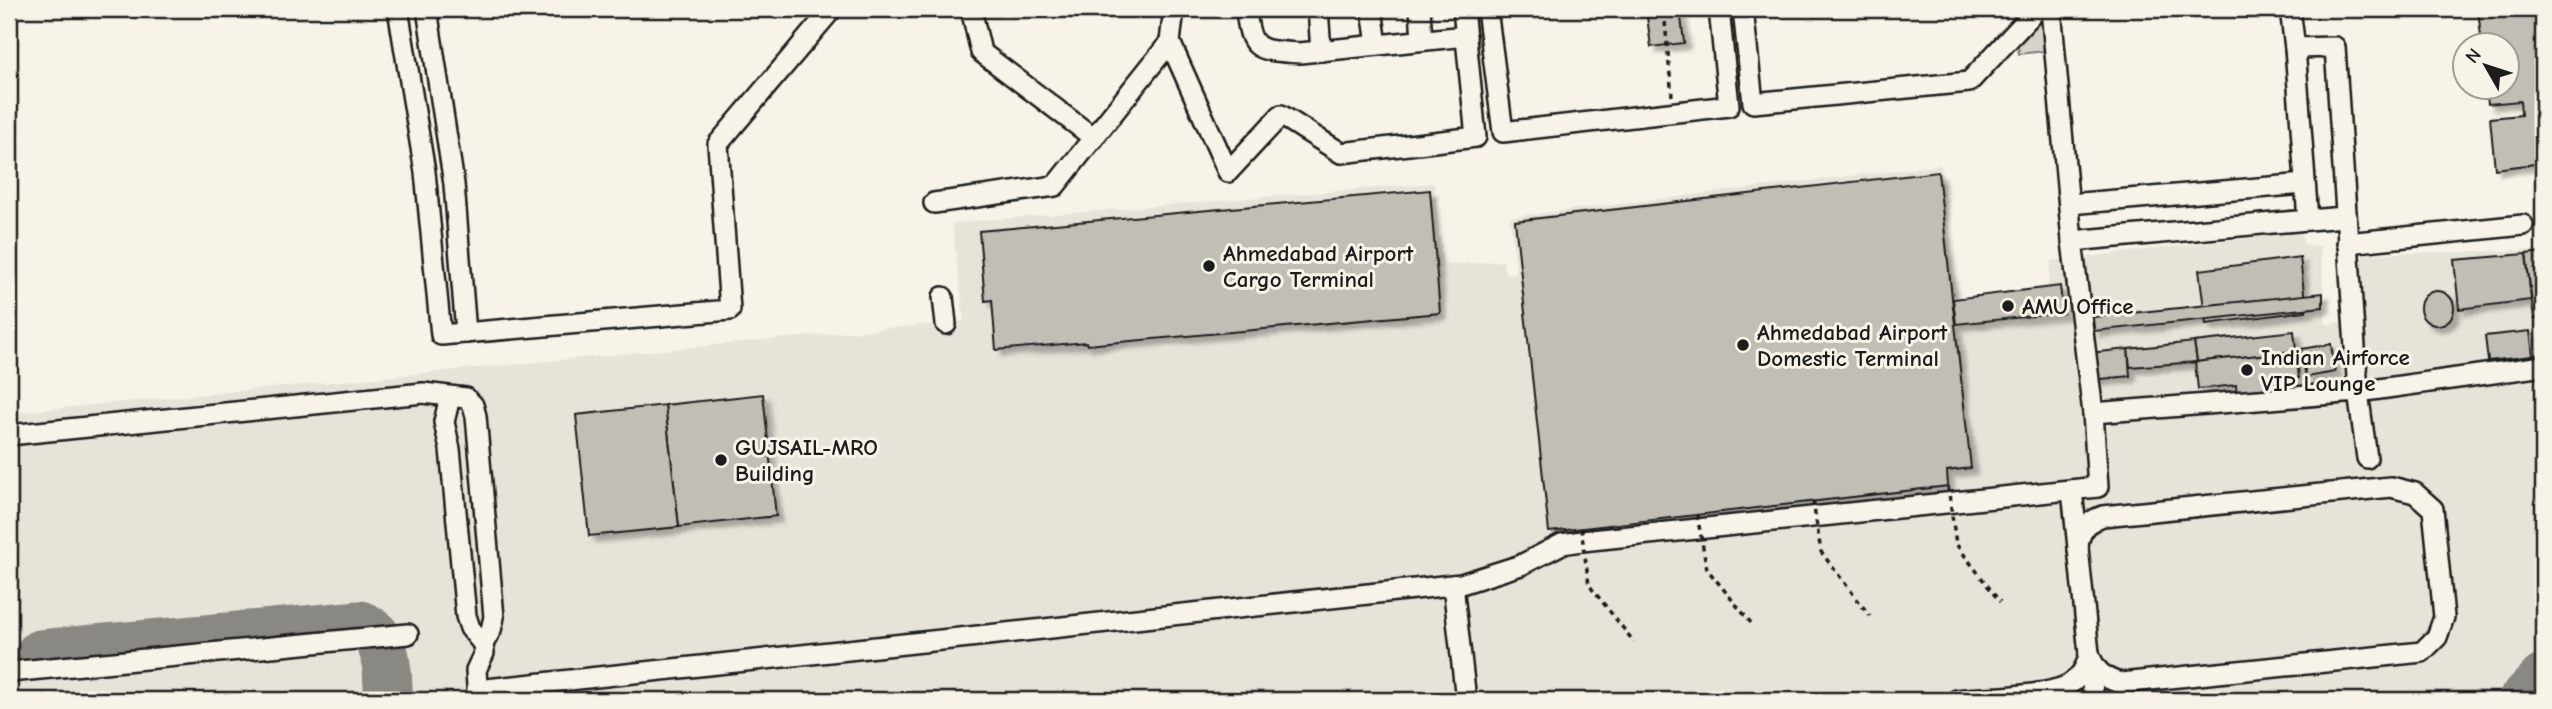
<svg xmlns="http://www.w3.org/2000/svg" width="2552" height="709" font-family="'Comic Neue',sans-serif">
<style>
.built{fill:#e6e3d9}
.green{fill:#d7d3cb;stroke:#7a7874;stroke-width:2}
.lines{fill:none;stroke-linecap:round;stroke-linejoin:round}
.taxiway{stroke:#8a8882;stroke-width:49}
.building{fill:#c0beb5;stroke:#1c1c1c;stroke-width:2;filter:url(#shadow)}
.minor-casing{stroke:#1c1c1c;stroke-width:24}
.path{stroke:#1c1c1c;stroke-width:3.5;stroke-dasharray:5 5;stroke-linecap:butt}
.minor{stroke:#f7f3e8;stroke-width:19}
.path-bridge{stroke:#1c1c1c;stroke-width:3.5;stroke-dasharray:5 5;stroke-linecap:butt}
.poi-dot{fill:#1c1c1c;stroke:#f7f3e8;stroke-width:2.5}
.labels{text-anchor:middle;stroke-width:6;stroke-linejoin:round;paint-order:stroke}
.poi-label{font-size:23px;font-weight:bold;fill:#1c1c1c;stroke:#f7f3e8;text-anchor:start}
</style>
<defs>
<filter id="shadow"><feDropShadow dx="6" dy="6" stdDeviation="2" flood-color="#0004"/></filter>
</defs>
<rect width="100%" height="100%" fill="#f7f3e8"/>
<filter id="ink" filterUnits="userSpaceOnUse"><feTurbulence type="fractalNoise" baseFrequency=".0143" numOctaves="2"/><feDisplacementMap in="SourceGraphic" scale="14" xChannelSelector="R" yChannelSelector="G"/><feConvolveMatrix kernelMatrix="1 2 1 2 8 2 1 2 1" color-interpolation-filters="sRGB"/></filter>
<g filter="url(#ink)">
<!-- built -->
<polygon class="built" points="1941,165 1958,306 2047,296 2051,261 2301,232 2304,244 2320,246 2326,324 2356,320 2351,254 2543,250 2543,700 9,700 9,413 964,321 952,223 1434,183 1443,265 1503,261 1505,274 1516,272 1510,217"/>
<!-- green -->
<polygon class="green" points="2013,9 2047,9 2052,50 2019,54"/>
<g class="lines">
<!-- taxiway -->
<g class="taxiway">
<path d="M40,654L360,625C391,636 386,673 389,700"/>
<polyline points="2523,700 2543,679"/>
</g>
</g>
<!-- building -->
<g class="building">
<polygon points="1646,9 1680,9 1684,43 1651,47"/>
<polygon points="2478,9 2543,9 2543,163 2495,169 2490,118 2521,115 2520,101 2488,104 2486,88 2506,88 2506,46 2482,46"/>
<polygon points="1938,172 1971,468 1947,471 1948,486 1549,532 1515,221"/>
<polygon points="1430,190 1440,313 1087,345 1086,342 996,350 992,300 985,301 979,231"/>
<polygon points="2543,252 2543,318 2534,319 2526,254"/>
<polygon points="2526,254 2531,300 2459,309 2454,260"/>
<polygon points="2300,257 2306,311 2206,324 2199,270"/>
<polygon points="2060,286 2063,313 1956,324 1953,299"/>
<circle cx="2437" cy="308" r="17"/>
<polygon points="2323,293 2323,307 2094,331 2093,317"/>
<polygon points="2294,331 2296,351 2197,362 2194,342"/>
<polygon points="2530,331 2533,356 2488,361 2485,336"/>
<polygon points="2194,342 2197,362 2130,367 2128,349"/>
<polygon points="2331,344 2335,372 2306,377 2301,349"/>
<polygon points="2128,349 2130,376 2092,380 2089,353"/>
<polygon points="2296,351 2299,378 2269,381 2270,392 2237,395 2236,385 2198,389 2195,362"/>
<polygon points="763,394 776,516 679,527 665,405"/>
<polygon points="665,405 679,527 589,536 576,415"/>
</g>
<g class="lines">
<defs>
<g id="minor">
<polyline points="398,9 425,172 441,335 730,310 718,144 832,9"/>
<polyline points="427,9 454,184 466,333"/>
<polyline points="971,9 981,52 1094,138"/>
<polyline points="1174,9 1170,42 1228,172 1281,115 1341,153 1476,137 1463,9"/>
<path d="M1246,9C1250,53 1259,50 1300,53L1466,36"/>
<polyline points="1318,9 1321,51"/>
<polyline points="1372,9 1377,45"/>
<polyline points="1420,9 1422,40"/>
<polyline points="1487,9 1503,132 1729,106 1719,9"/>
<polyline points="1743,9 1753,103 1969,82 2037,9"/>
<polyline points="2051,9 2072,241 2308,220 2295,48 2290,9"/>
<polyline points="2295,48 2335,47 2358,392 2367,458"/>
<polyline points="934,203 1055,186 1170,42"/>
<polyline points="2069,204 2305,184"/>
<polyline points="2308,220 2345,217"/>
<polyline points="2347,243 2523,225"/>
<polyline points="943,297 946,324"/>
<polyline points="450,397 444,422 450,449 466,616 470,628 483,644"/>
<polyline points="2093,413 2358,392 2543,366"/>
<polyline points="9,435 423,393 466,398 473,405 476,416 494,617 491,630 483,644 484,653 476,670 478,700"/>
<polyline points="2072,490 2093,692"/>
<path d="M2078,549C2078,532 2087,521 2103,516L2391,487L2415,493L2433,509L2444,617L2437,637L2422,652L2121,683C2104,679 2094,670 2089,653"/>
<polyline points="1453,585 1466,700"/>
<polyline points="9,672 408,634"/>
<polyline points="477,690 1461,584 1521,565 1562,544 1582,541 2098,487 2093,413 2072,241"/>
<path d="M1957,700C1984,697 2051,697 2071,683C2081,677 2086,667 2089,656"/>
</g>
</defs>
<!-- minor casing -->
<use href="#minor" class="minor-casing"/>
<!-- path -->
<polyline class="path" points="1665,22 1672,96"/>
<!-- minor -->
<use href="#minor" class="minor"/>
<!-- path-bridge -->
<g class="path-bridge">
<polyline points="1948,486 1956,544 2000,602"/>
<polyline points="1813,501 1821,552 1870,616"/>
<polyline points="1697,515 1707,569 1751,623"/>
<polyline points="1581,528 1589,585 1634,642"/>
</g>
</g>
</g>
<!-- markers -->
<g class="poi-dot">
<circle cx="1209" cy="266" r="7"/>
<circle cx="2008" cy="306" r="7"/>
<circle cx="1743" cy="345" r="7"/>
<circle cx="2247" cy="370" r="7"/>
<circle cx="721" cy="460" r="7"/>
</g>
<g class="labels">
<!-- poi labels -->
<g class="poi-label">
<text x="1223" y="261">Ahmedabad Airport<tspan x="1223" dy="26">Cargo Terminal</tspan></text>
<text x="2022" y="314">AMU Office</text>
<text x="1757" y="340">Ahmedabad Airport<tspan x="1757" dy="26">Domestic Terminal</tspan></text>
<text x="2261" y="365">Indian Airforce<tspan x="2261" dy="26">VIP Lounge</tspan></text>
<text x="735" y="455">GUJSAIL-MRO<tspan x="735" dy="26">Building</tspan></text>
</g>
</g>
<!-- margin -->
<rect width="2552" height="709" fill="none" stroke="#f7f3e8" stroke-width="35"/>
<rect x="18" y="18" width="2517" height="674" fill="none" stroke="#1c1c1c" stroke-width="2.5" filter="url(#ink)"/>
<!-- north arrow -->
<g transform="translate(2486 66) rotate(309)"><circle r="33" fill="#f7f3e8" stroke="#9f9d96" stroke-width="2"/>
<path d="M0-5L12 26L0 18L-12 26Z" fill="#1c1c1c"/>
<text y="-10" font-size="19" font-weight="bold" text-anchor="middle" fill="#1c1c1c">N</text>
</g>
</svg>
